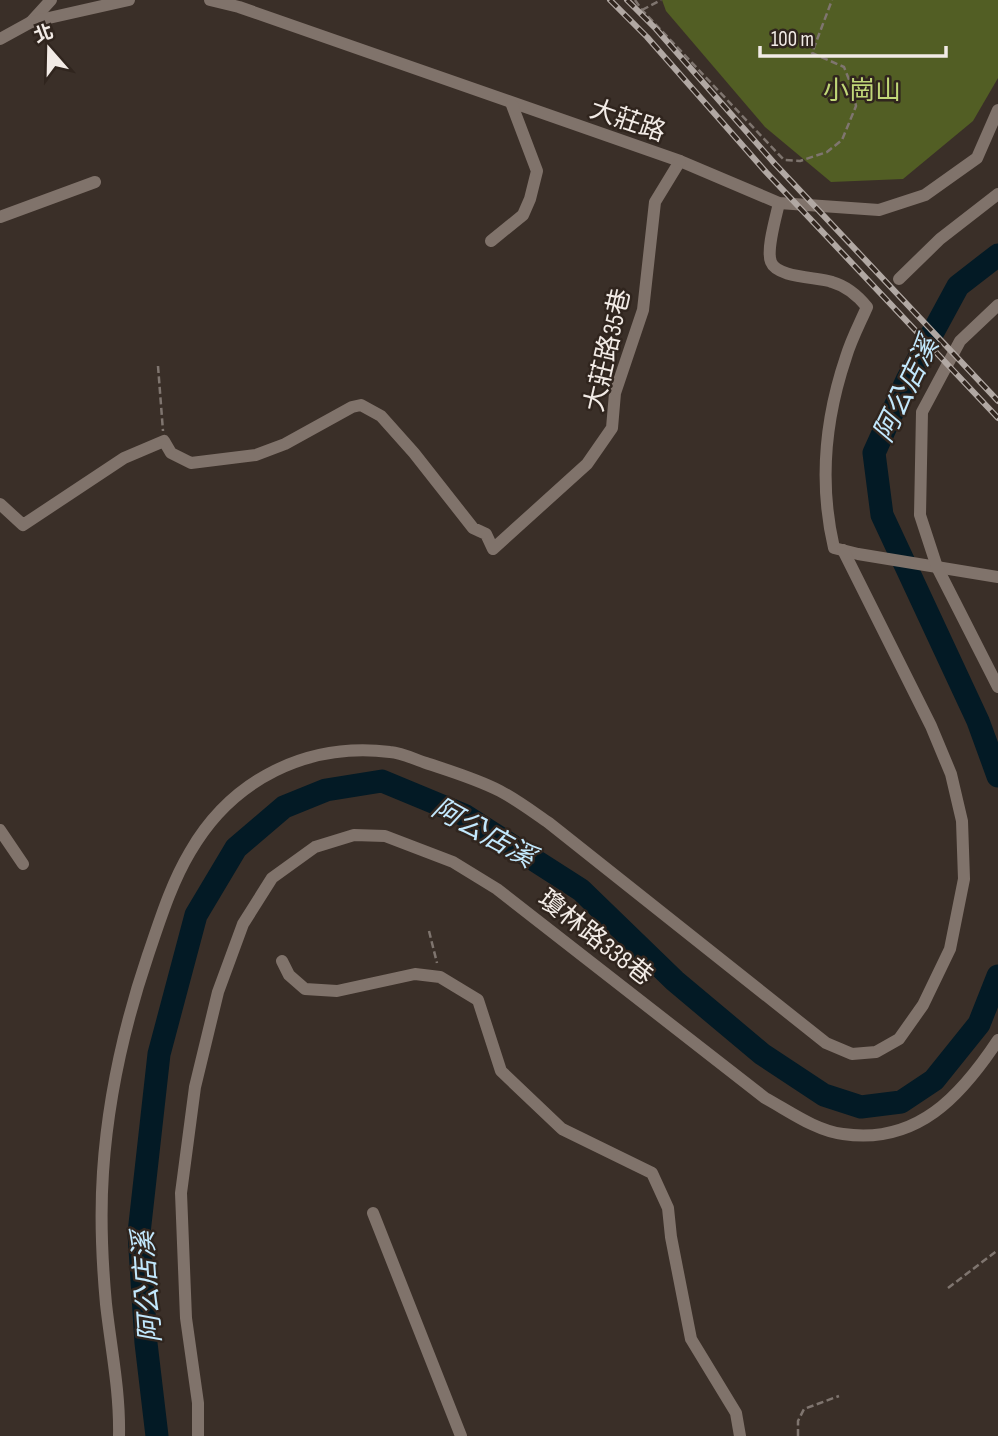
<svg xmlns="http://www.w3.org/2000/svg" width="998" height="1436" font-family="'Sofia Sans Condensed','Noto Sans TC',sans-serif">
<style>
.green{fill:#525e24}
.lines{fill:none;stroke-linecap:round;stroke-linejoin:round}
.river{stroke:#031a25;stroke-width:23}
.path{stroke:#7f756f;stroke-width:2.5;stroke-dasharray:7 3.5;stroke-linecap:butt}
.minor{stroke:#80736b;stroke-width:12}
.rail-casing{stroke:#b1a8a3;stroke-width:6}
.rail{stroke:#30251e;stroke-width:3.5;stroke-dasharray:10;stroke-linecap:butt}
.labels{text-anchor:middle;stroke-width:5;stroke-linejoin:round;paint-order:stroke}
.park-label{font-size:26px;fill:#c1d778;stroke:#30251e}
.street-label{font-size:26px;fill:#f2ebe6;stroke:#30251e}
.water-label{font-size:28px;font-style:italic;fill:#c2e8fd;stroke:#30251e}
</style>
<rect width="100%" height="100%" fill="#3a2f28"/>
<!-- green -->
<polygon class="green" points="662,0 998,0 998,78 973,121 903,179 831,182 765,127 666,11"/>
<g class="lines">
<!-- river -->
<g class="river">
<polyline points="998,255 958,286 907,380 874,453 882,515 978,721 998,776"/>
<polyline points="157,1436 146,1343 139,1233 159,1054 196,915 236,848 284,807 326,790 382,781 464,815 581,890 675,981 762,1054 824,1095 861,1107 901,1102 934,1080 979,1024 998,976"/>
</g>
<!-- path -->
<g class="path">
<polyline points="635,0 642,10 784,160 800,161 827,152 842,140 856,106 852,87 844,67 812,53 832,0"/>
<polyline points="642,10 661,0"/>
<polyline points="158,366 163,431"/>
<polyline points="429,931 437,963"/>
<polyline points="948,1288 998,1250"/>
<polyline points="798,1436 798,1421 804,1409 839,1396"/>
</g>
<!-- minor -->
<g class="minor">
<polyline points="210,0 239,7 680,161 779,203 879,210 925,195 977,158 998,110"/>
<polyline points="31,22 51,0"/>
<polyline points="0,39 31,22 129,0"/>
<path d="M779,203C776,217 766,250 771,262C777,278 818,277 832,282C846,286 858,296 867,307C860,323 851,340 846,357C825,419 819,484 834,548L858,554L998,577"/>
<polyline points="0,217 95,182"/>
<polyline points="491,241 523,215 530,199 537,171 512,105"/>
<polyline points="899,279 940,239 998,194"/>
<polyline points="998,305 960,341 922,412 920,515 937,567 998,687"/>
<polyline points="0,504 23,525 124,458 164,441 171,453 191,463 256,455 285,444 352,407 361,405 381,416 414,453 473,528 486,534 493,549 587,464 612,428 615,393 643,310 655,202 680,161"/>
<polyline points="0,830 23,864"/>
<polyline points="282,961 289,975 305,989 337,991 415,974 440,977 478,1000 501,1071 562,1129 652,1173 668,1208 671,1237 691,1339 736,1413 740,1436"/>
<polyline points="373,1213 461,1436"/>
<path d="M119,1436C120,1391 111,1349 106,1304C102,1261 100,1216 103,1172C108,1097 124,1026 148,955C160,920 171,884 190,852C232,779 307,742 390,752C402,753 414,759 426,763C450,771 477,779 500,791C517,800 533,812 549,823L826,1043L852,1054L876,1052L899,1039L923,1005L950,949L964,879L962,821L951,774L931,726L843,550"/>
<path d="M198,1436V1403L186,1318L181,1193L195,1087L218,992L243,924L272,878L315,847L354,835L385,836L453,862L497,889L765,1098C789,1111 816,1131 843,1134C917,1145 961,1096 998,1040"/>
</g>
<defs>
<g id="rail">
<polyline points="610,0 647,37 766,172 998,418"/>
<polyline points="627,0 656,29 775,164 998,401"/>
</g>
</defs>
<!-- rail casing -->
<use href="#rail" class="rail-casing"/>
<!-- rail -->
<use href="#rail" class="rail"/>
</g>
<g class="labels">
<!-- park labels -->
<g class="park-label">
<text x="862" y="99">小崗山</text>
</g>
<!-- street labels -->
<g class="street-label">
<text transform="translate(628 120) rotate(19)" y="9">大莊路</text>
<text transform="translate(607 350) rotate(-77)" y="9">大莊路35巷</text>
<text transform="translate(596 937) rotate(38)" y="9">瓊林路338巷</text>
</g>
<!-- water labels -->
<g class="water-label">
<text transform="translate(905 389) rotate(-64)" y="10">阿公店溪</text>
<text transform="translate(484 832) rotate(29)" y="10">阿公店溪</text>
<text transform="translate(146 1287) rotate(-94)" y="10">阿公店溪</text>
</g>
</g>
<!-- north arrow -->
<g transform="translate(49 49) rotate(340)" stroke="#30251e" stroke-width="5" paint-order="stroke">
<path d="M0-5L12 26L0 18L-12 26Z" fill="#f2ebe6"/>
<text y="-10" font-size="19" font-weight="bold" text-anchor="middle" fill="#f2ebe6">北</text>
</g>
<!-- scale -->
<path d="M760 46v10h186v-10" fill="none" stroke="#f2ebe6" stroke-width="3.5"/>
<text x="771" y="46" font-size="21" fill="#f2ebe6" stroke="#30251e" stroke-width="5" paint-order="stroke">100 m</text>
</svg>
